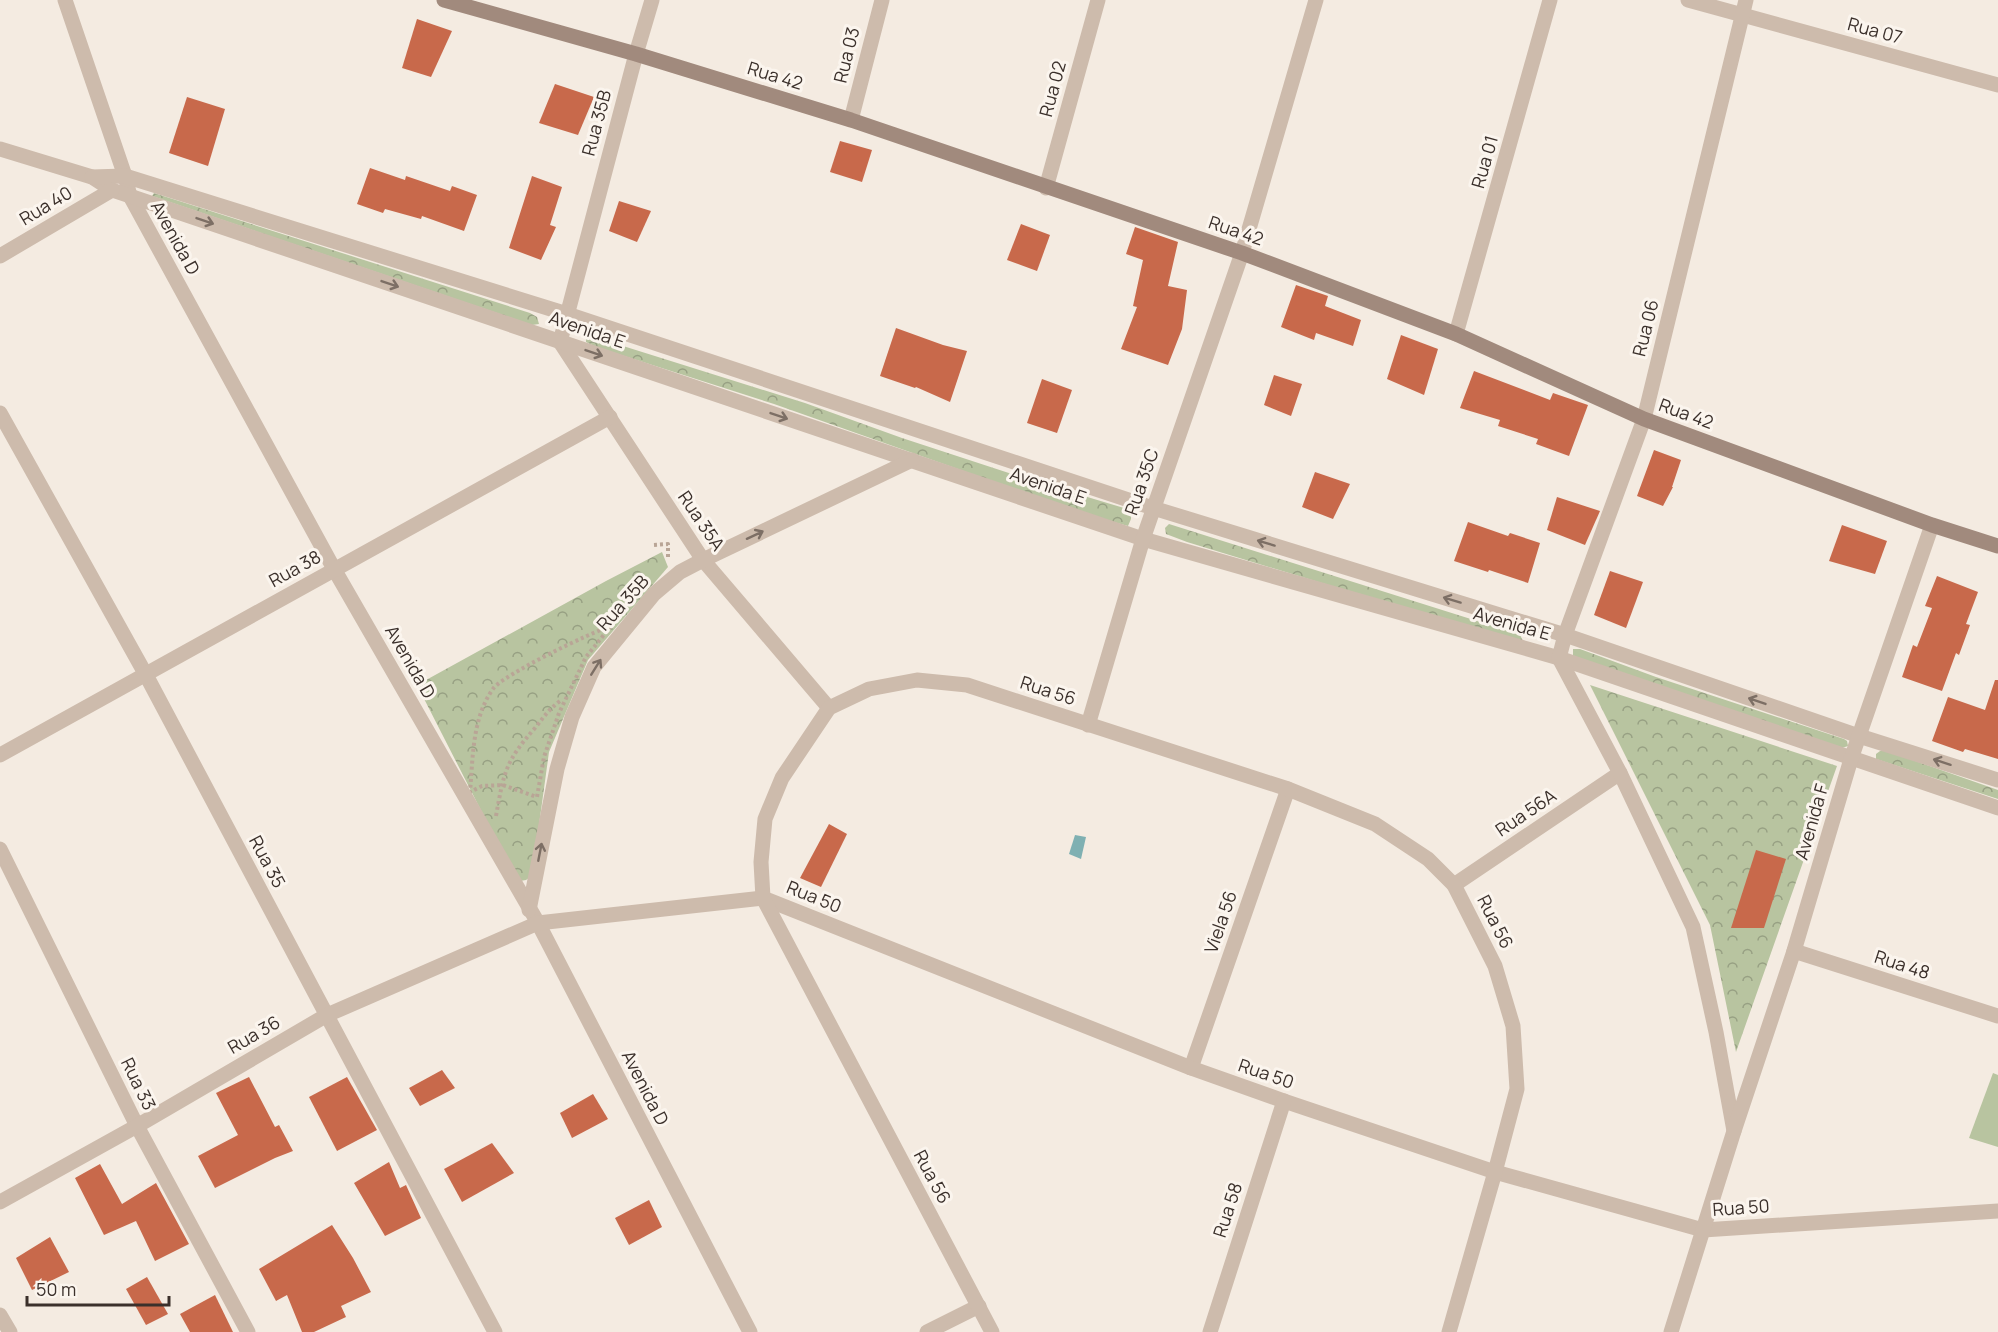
<svg xmlns="http://www.w3.org/2000/svg" width="1998" height="1332" font-family="Manrope,sans-serif">
<style>
.park{fill:url(#park-crowns)}
.pitch{fill:#b8c4a0}
.water{fill:#7fb0b2}
.building{fill:#c8694b}
.lines{fill:none;stroke-linecap:round;stroke-linejoin:round}
.path{stroke:#b9a596;stroke-width:4;stroke-dasharray:3 3;stroke-linecap:butt}
.street{stroke:#cdbbac;stroke-width:15}
.secondary{stroke:#a18a7d;stroke-width:15}
.oneway{stroke:#7d6f65}
.labels{text-anchor:middle;stroke-width:6;stroke-linejoin:round;paint-order:stroke}
.street-label{font-size:18px;fill:#3b302b;stroke:#fbf5ee}
</style>
<defs>
<pattern id="park-crowns" width="20" height="18" patternUnits="userSpaceOnUse" patternTransform="scale(1.5)"><rect width="20" height="18" fill="#b8c4a0"/><path d="M2 6a3 3 0 1 1 6 0M12 15a3 3 0 1 1 6 0" fill="none" stroke="#97a083"/></pattern>
</defs>
<rect width="100%" height="100%" fill="#f4ebe1"/>
<!-- park -->
<g class="park">
<polygon points="154,193 530,313 537,317 539,324 532,325 152,196"/>
<polygon points="588,335 805,403 902,438 1024,478 1124,508 1131,513 1131,519 1128,526 1088,515 774,404 596,347 586,342 586,337"/>
<polygon points="1169,524 1493,626 1520,635 1523,641 1361,595 1187,542 1166,534 1165,528"/>
<polygon points="662,552 668,567 588,660 549,752 532,876 526,880 520,881 515,877 417,685 606,581"/>
<polygon points="1573,649 1580,649 1656,677 1844,739 1847,741 1848,746 1842,748 1573,657"/>
<polygon points="1590,685 1837,766 1736,1052 1710,925"/>
<polygon points="1880,751 1887,751 1998,790 1998,799 1876,759 1876,754"/>
</g>
<!-- pitch -->
<polygon class="pitch" points="1993,1073 1998,1075 1998,1147 1969,1138"/>
<!-- water -->
<polygon class="water" points="1075,835 1086,837 1081,859 1069,854"/>
<!-- building -->
<g class="building">
<polygon points="417,19 452,31 431,77 402,68"/>
<polygon points="555,84 594,97 578,135 539,123"/>
<polygon points="187,97 225,109 208,166 169,153"/>
<polygon points="840,141 872,150 862,182 830,172"/>
<polygon points="370,168 405,180 406,176 450,191 452,186 477,195 464,231 422,216 421,219 385,209 383,213 357,204"/>
<polygon points="532,176 562,187 550,225 556,227 541,260 509,248"/>
<polygon points="619,201 651,211 637,242 609,231"/>
<polygon points="1021,224 1050,235 1037,271 1007,260"/>
<polygon points="1135,227 1178,242 1168,286 1187,290 1182,329 1168,365 1121,349 1137,307 1133,306 1143,260 1126,254"/>
<polygon points="1296,285 1328,296 1325,306 1361,320 1353,346 1316,333 1314,340 1281,327"/>
<polygon points="896,328 943,345 967,351 950,402 916,387 915,388 880,376"/>
<polygon points="1401,335 1438,349 1424,395 1387,379"/>
<polygon points="1474,371 1550,400 1553,393 1588,405 1569,456 1536,444 1538,439 1498,426 1500,420 1460,408"/>
<polygon points="1274,375 1302,384 1291,416 1264,405"/>
<polygon points="1042,379 1072,390 1057,433 1027,423"/>
<polygon points="1654,450 1681,460 1672,487 1673,487 1663,506 1637,496"/>
<polygon points="1315,472 1350,484 1333,519 1302,507"/>
<polygon points="1557,497 1600,511 1585,545 1547,530"/>
<polygon points="1468,522 1508,536 1510,533 1540,543 1528,583 1489,570 1488,572 1454,561"/>
<polygon points="1842,525 1887,541 1875,574 1829,561"/>
<polygon points="1610,571 1643,582 1626,628 1594,615"/>
<polygon points="1937,576 1978,592 1966,624 1970,625 1959,655 1956,653 1942,691 1902,677 1913,645 1917,647 1932,608 1925,606"/>
<polygon points="1995,680 1998,680 1998,759 1965,749 1963,752 1932,741 1948,697 1985,710"/>
<polygon points="829,824 847,834 821,887 800,878"/>
<polygon points="1756,850 1786,859 1764,928 1731,928"/>
<polygon points="442,1070 455,1088 420,1106 409,1088"/>
<polygon points="249,1077 275,1127 279,1125 293,1151 275,1158 215,1188 198,1156 238,1135 216,1093"/>
<polygon points="347,1077 377,1130 337,1151 309,1097"/>
<polygon points="593,1094 608,1119 572,1138 560,1113"/>
<polygon points="492,1143 514,1173 462,1202 444,1169"/>
<polygon points="389,1162 400,1188 406,1185 421,1218 385,1236 354,1183"/>
<polygon points="100,1164 122,1204 156,1183 189,1244 155,1261 136,1221 104,1235 75,1178"/>
<polygon points="649,1200 662,1227 629,1245 615,1218"/>
<polygon points="332,1225 353,1258 371,1292 341,1306 346,1317 314,1332 302,1332 287,1295 276,1301 259,1269"/>
<polygon points="50,1237 69,1272 32,1290 16,1258"/>
<polygon points="147,1277 168,1314 146,1325 126,1289"/>
<polygon points="215,1295 233,1332 190,1332 180,1314"/>
</g>
<g class="lines">
<!-- path -->
<g class="path">
<polyline points="654,545 668,544 668,560"/>
<path d="M611,626L586,657L559,713L544,757L537,797L503,785L482,786L470,792C473,758 472,718 493,689C502,675 592,632 611,626Z"/>
<path d="M496,816C504,772 505,762 535,728C543,718 549,709 560,701"/>
</g>
<!-- street -->
<g class="street">
<polyline points="65,0 125,176 130,196 334,569 538,923 750,1332"/>
<polyline points="652,0 636,54 560,342 703,560 829,708"/>
<polyline points="1688,0 1998,85"/>
<polyline points="851,120 882,0"/>
<polyline points="0,149 92,177 112,190 130,196 1143,539 1559,658 1998,808"/>
<polyline points="92,177 125,176 567,314 1153,508 1565,635 1859,736 1998,780"/>
<polyline points="1046,188 1098,0"/>
<polyline points="0,256 112,190"/>
<polyline points="1456,334 1550,0"/>
<polyline points="0,413 146,675 495,1332"/>
<polyline points="1088,725 1143,539 1242,253 1316,0"/>
<polyline points="0,755 610,417"/>
<polyline points="0,849 137,1126 248,1332"/>
<polyline points="1454,885 1620,773"/>
<polyline points="529,910 557,769 572,717 594,667 654,594 680,572 703,560 912,460"/>
<polyline points="1794,951 1998,1016"/>
<polyline points="1191,1068 1288,789"/>
<polyline points="1734,1131 1716,1032 1693,927 1620,773 1559,658 1565,635 1644,419 1746,0"/>
<polyline points="0,1202 137,1126 327,1015 538,923 763,898 1191,1068 1284,1101 1495,1172 1703,1230 1998,1211"/>
<polyline points="0,1315 10,1332"/>
<polyline points="927,1332 979,1306"/>
<polyline points="992,1332 763,898 761,862 765,819 782,778 829,708 869,689 917,680 967,685 1288,789 1375,824 1428,859 1454,885 1495,966 1513,1026 1517,1089 1495,1172 1449,1332"/>
<polyline points="1210,1332 1284,1101"/>
<polyline points="1671,1332 1734,1131 1794,951 1851,759 1932,525"/>
</g>
<!-- secondary -->
<polyline class="secondary" points="444,0 636,54 851,120 1242,253 1456,334 1644,419 1932,525 1998,546"/>
</g>
<!-- one-way arrows -->
<defs><path id="oneway-shaft" d="M-6 0H5M1.5-3L5.5 0L1.5 3" fill="none" stroke-width="1.6" stroke-linecap="round" stroke-linejoin="round" transform="scale(1.5)"/></defs>
<g class="oneway">
<use href="#oneway-shaft" transform="translate(205 221) rotate(19)"/>
<use href="#oneway-shaft" transform="translate(390 284) rotate(19)"/>
<use href="#oneway-shaft" transform="translate(594 353) rotate(19)"/>
<use href="#oneway-shaft" transform="translate(779 416) rotate(19)"/>
<use href="#oneway-shaft" transform="translate(755 535) rotate(-25)"/>
<use href="#oneway-shaft" transform="translate(1266 543) rotate(-163)"/>
<use href="#oneway-shaft" transform="translate(1452 600) rotate(-163)"/>
<use href="#oneway-shaft" transform="translate(596 667) rotate(-58)"/>
<use href="#oneway-shaft" transform="translate(1757 701) rotate(-161)"/>
<use href="#oneway-shaft" transform="translate(1942 762) rotate(-162)"/>
<use href="#oneway-shaft" transform="translate(540 852) rotate(-79)"/>
</g>
<g class="labels">
<!-- street labels -->
<g class="street-label">
<text transform="translate(1875 31) rotate(15)" y="6">Rua 07</text>
<text transform="translate(847 55) rotate(-76)" y="6">Rua 03</text>
<text transform="translate(775 76) rotate(17)" y="6">Rua 42</text>
<text transform="translate(1053 89) rotate(-75)" y="6">Rua 02</text>
<text transform="translate(597 123) rotate(-75)" y="6">Rua 35B</text>
<text transform="translate(1485 162) rotate(-74)" y="6">Rua 01</text>
<text transform="translate(46 206) rotate(-31)" y="6">Rua 40</text>
<text transform="translate(1236 231) rotate(19)" y="6">Rua 42</text>
<text transform="translate(175 238) rotate(61)" y="6">Avenida D</text>
<text transform="translate(1646 328) rotate(-76)" y="6">Rua 06</text>
<text transform="translate(587 330) rotate(19)" y="6">Avenida E</text>
<text transform="translate(1686 414) rotate(20)" y="6">Rua 42</text>
<text transform="translate(1142 482) rotate(-71)" y="6">Rua 35C</text>
<text transform="translate(1048 486) rotate(19)" y="6">Avenida E</text>
<text transform="translate(701 521) rotate(56)" y="6">Rua 35A</text>
<text transform="translate(295 569) rotate(-29)" y="6">Rua 38</text>
<text transform="translate(623 603) rotate(-48)" y="6">Rua 35B</text>
<text transform="translate(1512 624) rotate(16)" y="6">Avenida E</text>
<text transform="translate(410 662) rotate(60)" y="6">Avenida D</text>
<text transform="translate(1048 691) rotate(18)" y="6">Rua 56</text>
<text transform="translate(1526 813) rotate(-34)" y="6">Rua 56A</text>
<text transform="translate(1812 822) rotate(-74)" y="6">Avenida F</text>
<text transform="translate(267 862) rotate(62)" y="6">Rua 35</text>
<text transform="translate(814 897) rotate(22)" y="6">Rua 50</text>
<text transform="translate(1221 922) rotate(-71)" y="6">Viela 56</text>
<text transform="translate(1495 922) rotate(63)" y="6">Rua 56</text>
<text transform="translate(1902 965) rotate(18)" y="6">Rua 48</text>
<text transform="translate(254 1035) rotate(-30)" y="6">Rua 36</text>
<text transform="translate(1266 1074) rotate(19)" y="6">Rua 50</text>
<text transform="translate(138 1084) rotate(64)" y="6">Rua 33</text>
<text transform="translate(645 1088) rotate(63)" y="6">Avenida D</text>
<text transform="translate(932 1177) rotate(62)" y="6">Rua 56</text>
<text transform="translate(1741 1208) rotate(-4)" y="6">Rua 50</text>
<text transform="translate(1228 1210) rotate(-72)" y="6">Rua 58</text>
</g>
</g>
<!-- scale -->
<path d="M27 1296v9h142v-9" fill="none" stroke="#3b302b" stroke-width="3"/>
<text x="36" y="1296" font-size="18" fill="#3b302b" stroke="#fbf5ee" stroke-width="4.5" paint-order="stroke">50 m</text>
</svg>
